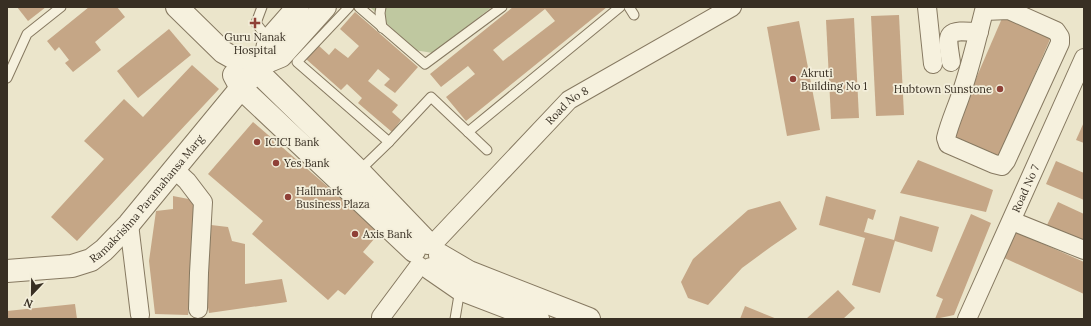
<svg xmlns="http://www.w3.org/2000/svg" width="1091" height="326" font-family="Lora,serif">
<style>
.green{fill:#bfc8a0}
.building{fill:#c5a686;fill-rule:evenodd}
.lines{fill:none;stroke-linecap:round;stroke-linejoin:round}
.service-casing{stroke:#867961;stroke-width:11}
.minor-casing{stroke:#867961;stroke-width:20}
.tertiary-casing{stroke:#867961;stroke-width:24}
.service{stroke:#f6f1de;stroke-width:9}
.minor{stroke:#f6f1de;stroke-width:18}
.tertiary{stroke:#f6f1de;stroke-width:22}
.poi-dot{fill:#8f4037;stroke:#f3eeda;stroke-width:1.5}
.labels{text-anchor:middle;stroke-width:3.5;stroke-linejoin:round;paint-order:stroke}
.poi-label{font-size:11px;fill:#382f23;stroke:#f3eeda;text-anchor:start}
.street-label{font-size:11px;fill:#382f23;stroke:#f3eeda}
</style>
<rect width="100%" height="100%" fill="#ebe5cb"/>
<!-- green -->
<polygon class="green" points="370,7 492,7 433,53 414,50"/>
<!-- building -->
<g class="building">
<polygon points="17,7 46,7 28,21"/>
<polygon points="89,7 117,7 125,17 95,42 101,50 73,72 65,63 69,60 59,47 55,51 47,41"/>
<path d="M513,7H607L466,121L446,97L475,74L468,66L441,87L430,74ZM545,9L555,21L503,61L493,50Z"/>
<polygon points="355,12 418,67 395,93 384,85 390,79 378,69 368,81 398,105 392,112 401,120 392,132 358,103 362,98 347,84 341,90 306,59 318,45 329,55 335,48 348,58 359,46 340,29"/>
<polygon points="899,15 904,115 876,116 871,16"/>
<polygon points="1003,16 1051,37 997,162 949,141"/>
<polygon points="854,18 859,118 831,119 826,20"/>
<polygon points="799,21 820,130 787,136 767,27"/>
<polygon points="169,29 191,55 138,98 117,71"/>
<polygon points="192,65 219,89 77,241 51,217 104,159 84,141 124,99 143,117"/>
<polygon points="253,122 380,232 363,252 374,262 345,295 338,290 328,300 252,234 263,221 208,174"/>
<polygon points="1084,122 1084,143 1076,140"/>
<polygon points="918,160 993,190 986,212 900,193"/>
<polygon points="1056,161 1084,173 1084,200 1046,184"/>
<polygon points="173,196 199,201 188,315 155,314 149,261 156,211 173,209"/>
<polygon points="826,196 876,210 873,220 868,218 864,232 894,240 900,216 939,227 932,252 895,241 880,293 852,285 865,238 819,225"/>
<polygon points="780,201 797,229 772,246 742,268 708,305 688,298 681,282 693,259 748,210"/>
<polygon points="1058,202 1084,214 1084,242 1047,225"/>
<polygon points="971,214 991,223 954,315 935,319 943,299 936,296"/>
<polygon points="211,225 228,227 232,241 245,244 245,284 282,279 287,302 209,313 205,291"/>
<polygon points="1012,230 1084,262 1084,294 1000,256"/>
<polygon points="838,290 855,308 843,319 806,319"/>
<polygon points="75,304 77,319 7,319 7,311"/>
<polygon points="745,306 777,319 740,319"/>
</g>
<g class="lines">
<defs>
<g id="service">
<polyline points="262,7 256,23 269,40"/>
<polyline points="349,7 297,62 389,142 431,97 468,132 620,7"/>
<polyline points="359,7 425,64 502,7"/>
<polyline points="381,7 380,13 382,28"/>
<polyline points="629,7 634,15"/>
<polyline points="7,78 27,34 61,7"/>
<polyline points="468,132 487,150"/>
<polyline points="359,171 389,142"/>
<polyline points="455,319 460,289"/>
</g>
<g id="minor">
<polyline points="927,7 933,64"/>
<path d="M984,11L1009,10L1056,31L1060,37V43L1006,161L1002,166L994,164L948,144L946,138C950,121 958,105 963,88C972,61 978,34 985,7"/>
<path d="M951,62C946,31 946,30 979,32"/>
<polyline points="174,169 187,181 203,202 199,273 198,309"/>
<polyline points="1012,221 1084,250"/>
<polyline points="129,224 140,315"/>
<path id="s1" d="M433,244L569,100L732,7"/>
<polyline points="381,319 381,317 419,266"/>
<path id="s2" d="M967,319L1084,58"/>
</g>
<g id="tertiary">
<polyline points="177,7 223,52 257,71 359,171 428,243"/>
<polyline points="264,63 269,40 298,7"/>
<polyline points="234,75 241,88 414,251"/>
<polyline points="440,255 469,272 589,319"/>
<polyline points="431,269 460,289 538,319"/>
<path id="s3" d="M7,271L72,266L91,260L104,250L129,224L241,88L264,63L281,56L325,7"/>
</g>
</defs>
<!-- service casing -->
<use href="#service" class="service-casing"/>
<!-- minor casing -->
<use href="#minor" class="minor-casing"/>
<!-- tertiary casing -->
<use href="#tertiary" class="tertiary-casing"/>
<!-- service -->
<use href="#service" class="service"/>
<!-- minor -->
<use href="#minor" class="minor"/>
<!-- tertiary -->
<use href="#tertiary" class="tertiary"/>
</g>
<!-- markers -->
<g class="poi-dot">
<path d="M253 17h4v4h4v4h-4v4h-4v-4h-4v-4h4z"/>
<circle cx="793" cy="79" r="4"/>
<circle cx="1000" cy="89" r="4"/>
<circle cx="257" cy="142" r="4"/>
<circle cx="276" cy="163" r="4"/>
<circle cx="288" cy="197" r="4"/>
<circle cx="355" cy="234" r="4"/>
</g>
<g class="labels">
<!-- poi labels -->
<g class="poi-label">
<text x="255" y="41" text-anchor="middle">Guru Nanak<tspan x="255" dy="13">Hospital</tspan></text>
<text x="801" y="77">Akruti<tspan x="801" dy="13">Building No 1</tspan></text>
<text x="992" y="93" text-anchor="end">Hubtown Sunstone</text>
<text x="265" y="146">ICICI Bank</text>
<text x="284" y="167">Yes Bank</text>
<text x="296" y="195">Hallmark<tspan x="296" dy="13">Business Plaza</tspan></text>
<text x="363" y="238">Axis Bank</text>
</g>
<!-- street labels -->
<g class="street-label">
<text dy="4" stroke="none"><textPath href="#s1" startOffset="193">Road No 8</textPath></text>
<text dy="4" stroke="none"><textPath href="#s2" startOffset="143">Road No 7</textPath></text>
<text dy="4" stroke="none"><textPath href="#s3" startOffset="168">Ramakrishna Paramahansa Marg</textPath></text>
</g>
</g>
<!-- border -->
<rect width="1091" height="326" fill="none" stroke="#382f23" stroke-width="16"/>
<!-- north arrow -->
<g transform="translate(32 294) rotate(202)" stroke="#f3eeda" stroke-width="3" paint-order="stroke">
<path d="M0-3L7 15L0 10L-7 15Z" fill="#382f23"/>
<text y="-6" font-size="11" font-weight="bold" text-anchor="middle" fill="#382f23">N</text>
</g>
</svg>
